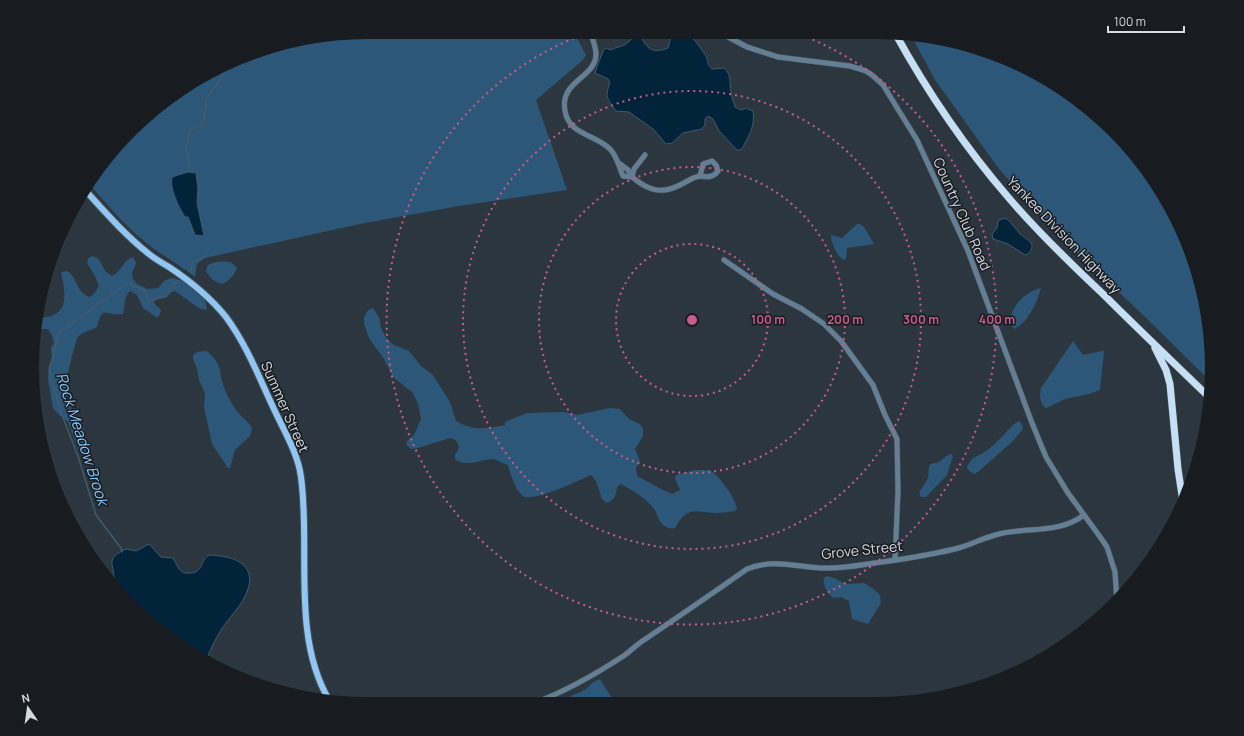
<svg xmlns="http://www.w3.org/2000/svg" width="1244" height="736" font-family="Manrope,sans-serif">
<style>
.green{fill:#2d5778}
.water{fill:#01243b;stroke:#405b6c}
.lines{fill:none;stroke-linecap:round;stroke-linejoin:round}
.stream{stroke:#405b6c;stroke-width:1.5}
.minor-casing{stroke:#49545c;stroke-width:6}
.major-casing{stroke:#49545c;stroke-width:8}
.highway-casing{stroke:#49545c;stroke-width:8}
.minor{stroke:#647e93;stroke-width:5}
.major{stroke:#91c6f2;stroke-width:6}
.highway{stroke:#c6dff4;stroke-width:7}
.ring{fill:none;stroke:#c85c8a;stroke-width:2;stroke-dasharray:2 4}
.labels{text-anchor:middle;stroke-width:3;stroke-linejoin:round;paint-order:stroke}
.street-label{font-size:14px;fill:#d4dae0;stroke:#181c21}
.water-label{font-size:15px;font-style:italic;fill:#84c7fd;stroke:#181c21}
.centre{fill:#c85c8a;stroke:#181c21;stroke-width:2}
.ring-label{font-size:12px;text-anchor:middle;font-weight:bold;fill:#c85c8a;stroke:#181c21;stroke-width:3;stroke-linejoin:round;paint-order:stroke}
</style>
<rect width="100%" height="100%" fill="#2b363f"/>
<!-- green -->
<g class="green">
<path d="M368,32H574L586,55L583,60L536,100L567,190L459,206L360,224L205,258L197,264L195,277C179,264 160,255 144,241C123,224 106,203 88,183L164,101L260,50Z"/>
<polygon points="911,35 984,50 1062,89 1113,130 1155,181 1186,239 1205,302 1212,368 1211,382 1142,314 1057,234 999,169 935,80"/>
<path d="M857,224H860L864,227L874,244L847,248L846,259L843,260C837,255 831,243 831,235L842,238Z"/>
<path d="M92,256L98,258L106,272L112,276C121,272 123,260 133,257L136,263L132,273L133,279L137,284L148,289L158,288L165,280L173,278L185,282L205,300L207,310L200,309L175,291L170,293L167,297L155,299L154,303L161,310L159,316L156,317L143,308L137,295L130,291L128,293C124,300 125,306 123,314C106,317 103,303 97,327L81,334L77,338C72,358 62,384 69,405C72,412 79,418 82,426C86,434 87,447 87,456H83L79,451L68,422L59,415L53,408L48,379L49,365L52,359L51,348L54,343L52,336L48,329H37L39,318C70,316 66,297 61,272L67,271C78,277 74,290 89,297L93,295L99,286L95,276L87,263L88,259Z"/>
<path d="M215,262C225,262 231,259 237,269C233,276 229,281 222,284C214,282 210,278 206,271L208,265Z"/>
<path d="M1041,288C1037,302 1028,323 1014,329C1003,312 1025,291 1041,288Z"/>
<path d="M373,308L379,317L381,328L387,339L394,345L409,351L421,366L433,375L450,402L456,421C472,431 487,429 505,425V422L527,413L564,412L577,415L610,408L620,409L629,419L640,424L643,428V436L635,449L640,461L636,468L637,476L663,490L672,494L680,490L675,479L676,475L695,470H710C720,477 735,497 737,509L735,511C728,512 722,513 715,513C694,512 688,505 675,528C671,529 667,528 663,525C658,521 658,514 654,509C647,499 632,490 621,484L617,487C616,495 615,500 607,503L602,499L596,481L591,475C580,480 532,503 523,496C515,490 511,475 508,465C504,464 497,460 493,459C483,459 465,468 455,459V455L459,448C458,442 456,439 450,438L418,448L411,449L406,444L407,441L414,435L421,419L418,404L413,393L393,377L384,359L369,338L364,324V317L368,310Z"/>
<path d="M1073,341L1083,355L1102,351H1104L1100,390L1089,394L1065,399L1046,408C1040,404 1039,395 1041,388Z"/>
<path d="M207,351C222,365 218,366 223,384C225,392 230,400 234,407C238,415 248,420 252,428L250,436L235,450L230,468H228L212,444L204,407L205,393L199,380L197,368L193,359V355L197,352Z"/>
<path d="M1019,421L1022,424L1023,429L1012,442L978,472L974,474L968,470L967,467C974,453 977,458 986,451C996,444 1005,433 1014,424Z"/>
<path d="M951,454L953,456L947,475L926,497H921L919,493L928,478L929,466C932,462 935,464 939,462C943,459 946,455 951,454Z"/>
<path d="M827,576L834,578L846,584L864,583L872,588L880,595L881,603L868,624L852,619L849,601L841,597L833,598C828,593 822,585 824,578Z"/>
<path d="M600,679L615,703H572L568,699C572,694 578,694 583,691C589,687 592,681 600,679Z"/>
</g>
<!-- water -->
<g class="water">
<path d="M672,32C676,32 682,32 686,33C692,35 704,52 707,58C708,63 708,66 712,69L724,68C732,75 729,82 731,92C731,97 734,102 735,107L741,110L746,108L753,111C756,125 748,138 741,150H737L719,131L713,119L708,116L705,119V125L702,129L683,133L672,143L666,144L653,129L629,112L616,111C606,97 605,98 610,82L608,79L595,73C597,65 601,57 604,49L606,48L611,50C616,47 620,47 624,45C631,42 632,35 640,35C647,49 652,54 668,48Z"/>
<path d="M188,172L196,173L198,189L197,203L204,236L195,235L188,217H185C179,208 169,187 172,177Z"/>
<path d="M1004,218L1007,219C1012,224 1016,229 1020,234C1027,240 1037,243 1029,253L1025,255L1008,244L993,239L992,234L997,228L998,221Z"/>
<path d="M149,544L161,557L173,558C177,564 178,572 186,573C204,575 200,560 208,556C211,554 217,556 220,556C239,558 255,568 248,589C243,605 230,616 221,630C215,639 211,649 206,660L182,647L142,609L113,584C118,567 101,560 126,549L136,551Z"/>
</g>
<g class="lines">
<!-- stream -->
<g class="stream">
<polyline points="190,168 186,150 190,130 203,125 207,97 231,65"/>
<polyline points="191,272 192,263 208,255"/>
<polyline points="122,552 121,548 96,515 78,456 62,415 49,371 59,333 127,283 144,290 149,301 167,296 172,284 178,281"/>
</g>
<defs>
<g id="minor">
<path d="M590,32C593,39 595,45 596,53C597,78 559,80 565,111C569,135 595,134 610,149C617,156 619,167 623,176L632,177L628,170L619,163"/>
<polyline points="719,32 747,47 778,57 850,66 866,71 872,75 883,85 917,140 968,251 1032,423 1046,457 1068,493 1098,534 1107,547 1115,572 1117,601"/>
<path d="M645,155L634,169L632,177C648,190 660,195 680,185C686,182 693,177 700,176L703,164L712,161L716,165L718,171C713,178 707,177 700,176"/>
<polyline points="724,260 773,294 802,309 824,324 841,341 873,385 885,415 897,439 898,491 895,560"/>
<path d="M534,703C567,691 596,674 625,655C632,650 637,644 644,640C678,617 713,593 747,569C778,557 799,569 830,568C845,568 861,565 875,563C904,559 934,555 962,547C974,543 986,537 999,534C1028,527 1059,534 1084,515"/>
</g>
<path id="major" d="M85,190C105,212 125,235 149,254C155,259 162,263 169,267C190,281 210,297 226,317C246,344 259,377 273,407C283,429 298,453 301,477C311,549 291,635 329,700"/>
<g id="highway">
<path d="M895,33C927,91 964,146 1008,197C1037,231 1070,263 1103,294C1138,329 1174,363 1209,397"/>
<polyline points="1155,348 1166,370 1170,384 1178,469 1183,502"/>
</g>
</defs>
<!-- minor casing -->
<use href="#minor" class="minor-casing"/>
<!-- major casing -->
<use href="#major" class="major-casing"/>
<!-- highway casing -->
<use href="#highway" class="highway-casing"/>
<!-- minor -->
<use href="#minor" class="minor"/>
<!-- major -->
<use href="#major" class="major"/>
<!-- highway -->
<use href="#highway" class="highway"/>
</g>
<!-- distance rings -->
<g class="ring">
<circle cx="692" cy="320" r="76"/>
<circle cx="692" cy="320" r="153"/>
<circle cx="692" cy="320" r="229"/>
<path d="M796 33A305 305 0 1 1 590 32"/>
</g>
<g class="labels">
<!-- street labels -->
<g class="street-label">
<text transform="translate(962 214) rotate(66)" y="5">Country Club Road</text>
<text transform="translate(1064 235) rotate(46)" y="5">Yankee Division Highway</text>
<text transform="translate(285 407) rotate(66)" y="5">Summer Street</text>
<text transform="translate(862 550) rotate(-6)" y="5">Grove Street</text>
</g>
<!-- water labels -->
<g class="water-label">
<text transform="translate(82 439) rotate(72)" y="5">Rock Meadow Brook</text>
</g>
</g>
<!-- crop -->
<path d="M0 0H1244V736H0ZM368 39H876A329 329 0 0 1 1205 368V368A329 329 0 0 1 876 697H368A329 329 0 0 1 39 368V368A329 329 0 0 1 368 39Z" fill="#181c21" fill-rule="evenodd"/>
<circle cx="692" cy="320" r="6" class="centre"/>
<g class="ring-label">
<text x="768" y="324">100 m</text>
<text x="845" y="324">200 m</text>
<text x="921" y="324">300 m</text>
<text x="997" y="324">400 m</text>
</g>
<!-- north arrow -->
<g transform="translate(28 708) rotate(347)" stroke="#181c21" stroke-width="3" paint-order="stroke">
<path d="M0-3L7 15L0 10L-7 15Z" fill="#d4dae0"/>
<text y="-6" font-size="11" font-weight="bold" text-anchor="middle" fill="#d4dae0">N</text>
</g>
<!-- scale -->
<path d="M1108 26v6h76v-6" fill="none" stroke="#d4dae0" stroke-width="2"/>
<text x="1114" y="26" font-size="12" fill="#d4dae0" stroke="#181c21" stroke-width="3" paint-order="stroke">100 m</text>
</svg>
